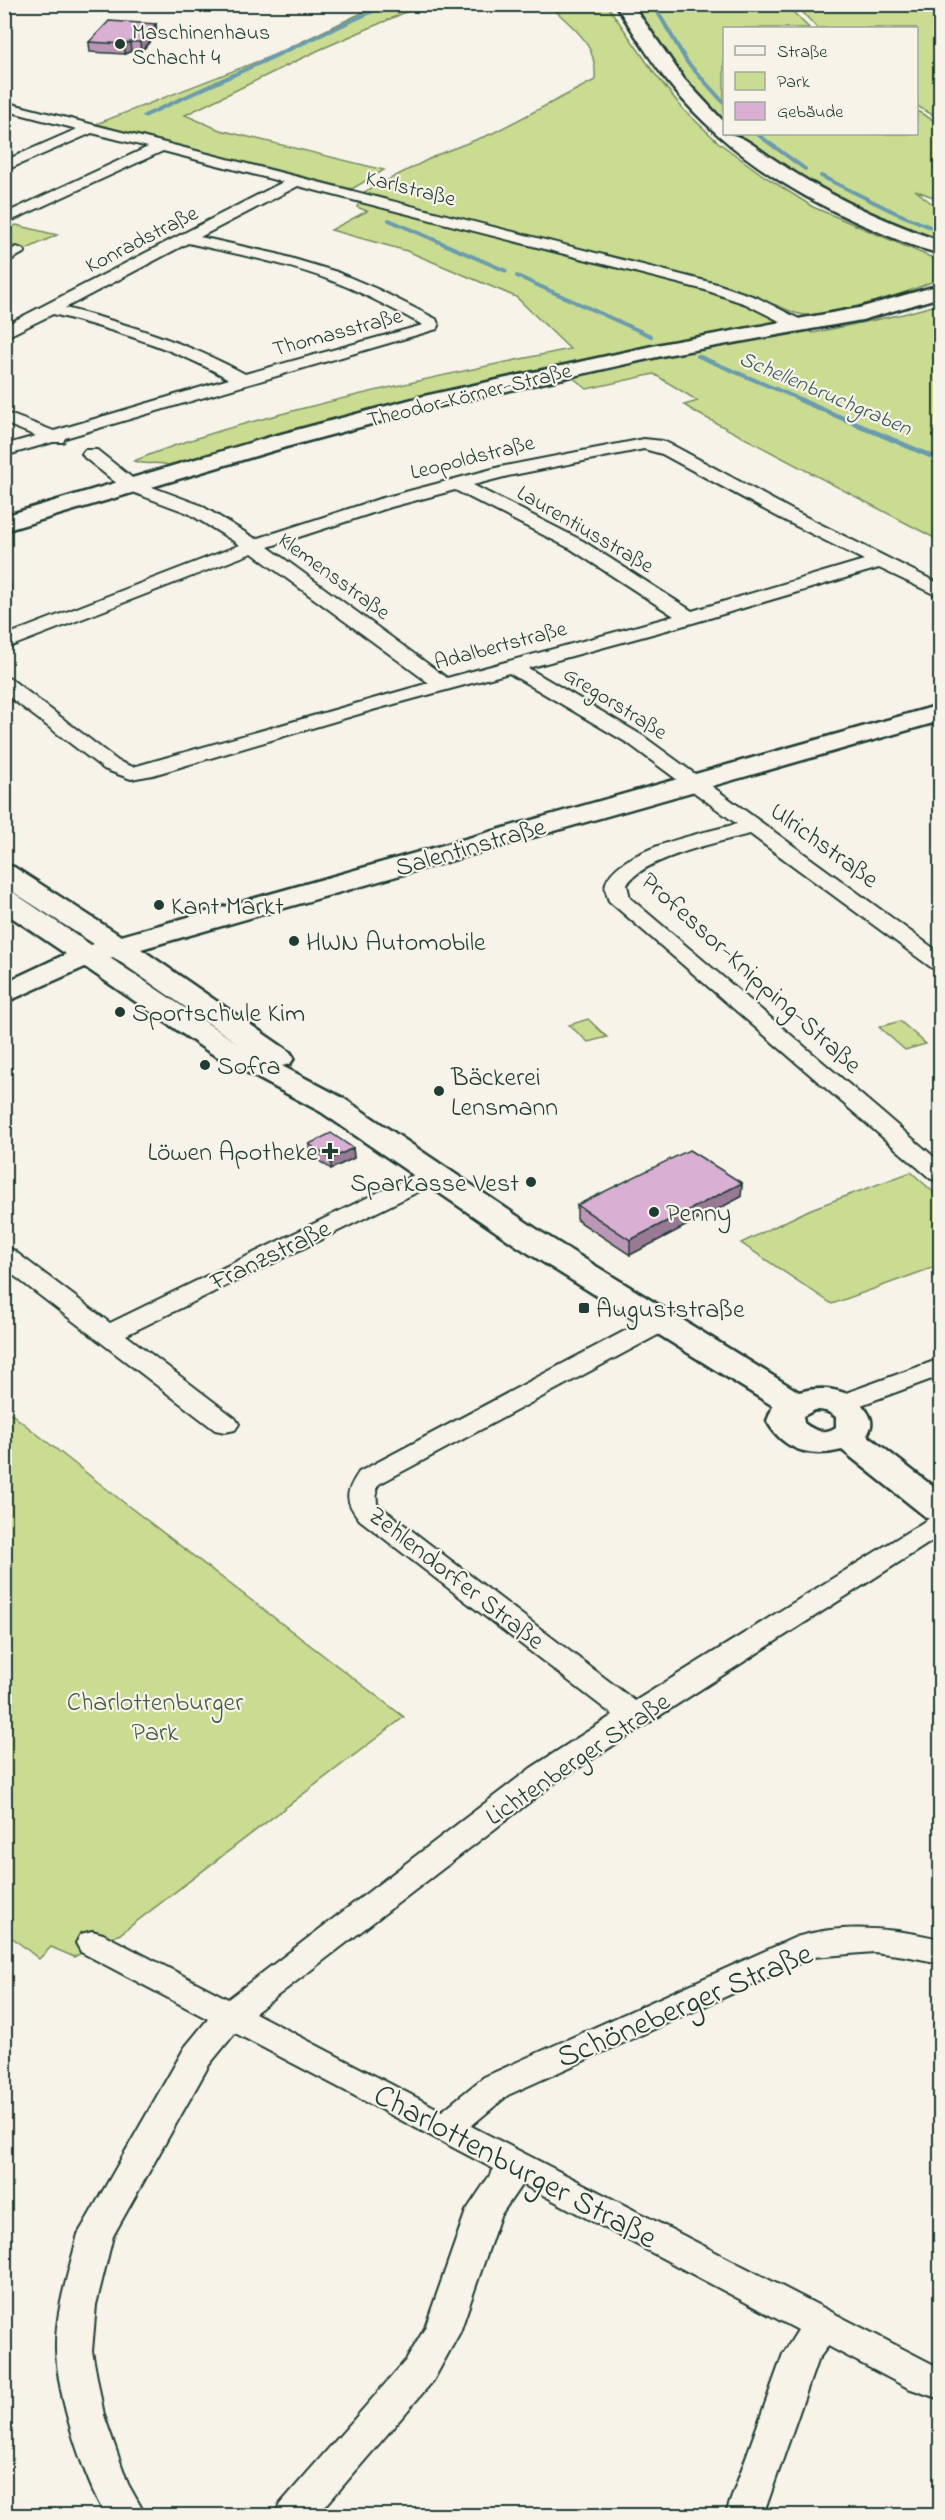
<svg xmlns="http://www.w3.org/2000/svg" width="945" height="2520" font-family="'Indie Flower',sans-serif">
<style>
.green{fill:#cadc91;stroke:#748c62;stroke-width:1.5}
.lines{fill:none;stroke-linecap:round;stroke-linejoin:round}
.stream-far1{stroke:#6b9bae;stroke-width:4}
.stream{stroke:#6b9bae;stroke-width:5}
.street-casing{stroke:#1f3d34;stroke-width:4}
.secondary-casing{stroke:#1f3d34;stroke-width:5}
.street{fill:#f7f3e8;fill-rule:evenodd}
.secondary{fill:#f7f3e8;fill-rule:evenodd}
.wall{fill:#bb96b6;stroke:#1f3d34;stroke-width:1.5}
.shaded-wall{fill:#987a94;stroke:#1f3d34;stroke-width:1.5}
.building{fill:#d9afd4;stroke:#1f3d34;stroke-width:1.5}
.poi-dot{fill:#1f3d34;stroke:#f7f3e8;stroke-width:2}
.labels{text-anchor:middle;stroke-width:4.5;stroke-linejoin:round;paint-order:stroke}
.far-poi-label{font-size:22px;fill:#1f3d34;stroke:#f7f3e8;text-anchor:start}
.far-street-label{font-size:22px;fill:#1f3d34;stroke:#f7f3e8}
.far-water-label{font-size:22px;font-style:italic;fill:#385c5d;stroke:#f7f3e8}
.street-label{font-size:26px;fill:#1f3d34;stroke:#f7f3e8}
.poi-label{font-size:26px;fill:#1f3d34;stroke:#f7f3e8;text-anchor:start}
.park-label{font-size:26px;fill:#415d47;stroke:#f7f3e8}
.near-street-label{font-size:32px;fill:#1f3d34;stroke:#f7f3e8}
</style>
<rect width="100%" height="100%" fill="#f7f3e8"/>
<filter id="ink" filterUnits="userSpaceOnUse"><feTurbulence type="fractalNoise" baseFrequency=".0167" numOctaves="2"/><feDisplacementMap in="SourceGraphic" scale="12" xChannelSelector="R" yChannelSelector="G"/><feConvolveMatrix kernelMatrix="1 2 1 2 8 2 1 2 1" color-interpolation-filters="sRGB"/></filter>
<g filter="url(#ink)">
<!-- green -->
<g class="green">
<polygon points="380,4 422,5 319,50 185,115 220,130 384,170 352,189 96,124 274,55"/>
<path d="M640,4L776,5L793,12L809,28H724V125C691,92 660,52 639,10Z"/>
<path d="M544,5H607L655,74L684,110L718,142L764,176L813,207L933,258L940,265V278C905,295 846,312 807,315C790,316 774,298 758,304L813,333L903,314L940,304V541L697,413L684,405L698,401L654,374L587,389L557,365L299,428L168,465C157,461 146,466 134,461C189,438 246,423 304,408C392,386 480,367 570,349L516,297L407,251L331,230L367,211L357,207L364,192L439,154L491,134L595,80C598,44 574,28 550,6Z"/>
<polygon points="796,5 940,5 940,119 917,106 916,28 817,28"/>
<polygon points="917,111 940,124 940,200 915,190 940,210 940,241 891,223 829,196 735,134 916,134"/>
<polygon points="16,225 57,235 27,249 5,244 5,230"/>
<polygon points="588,1019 607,1037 588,1042 569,1025"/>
<polygon points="900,1021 926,1044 905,1050 879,1027"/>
<polygon points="911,1172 940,1198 940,1265 832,1304 741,1243 811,1209"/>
<polygon points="4,1408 127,1505 404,1717 120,1934 74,1957 51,1947 39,1959 5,1932"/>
</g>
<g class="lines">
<!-- stream-far1 -->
<g class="stream-far1">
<polyline points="656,9 687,62 724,103"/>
<polyline points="144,116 388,4"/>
<polyline points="757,134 805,169"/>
<polyline points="821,176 894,212 940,231"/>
<polyline points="389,220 506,271"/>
<polyline points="517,276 651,336"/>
<polyline points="698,356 804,401"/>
</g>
<!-- stream -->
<polyline class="stream" points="800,400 940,460"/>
<defs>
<g id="street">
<path d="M4,102L717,284L758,298L807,323L809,326L807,329H795L746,304L705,290L298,186L200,237L277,254L337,272L377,289L436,319L439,326L437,329L65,438L63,442H53L4,456V445L36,436L4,423V412L54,431L229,379C174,348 114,330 53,314L4,338V326L283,182L163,151L4,224V214L148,147L92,133L4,171V161L77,129L4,110ZM188,243C235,254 282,262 327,279C360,291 391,308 423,325L245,374C188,343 128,324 65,308Z"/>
<polygon points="17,247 22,249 25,252 4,264 4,253"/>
<path d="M644,439L663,441L674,446L792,510L940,584V597L879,568L696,622L528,668L643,736L940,953V970L932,968L750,834C722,841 640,859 627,885L630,898L940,1162V1181L931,1179L609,901C607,895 604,889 606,883C618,849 706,832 737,824L629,744L509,673L376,709L153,775L131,779L104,769L4,693V677L11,679L118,761L133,767L429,683L252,553L4,649V636L240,545L188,513L124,489L85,458L82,454L85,450H97L136,481L200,505L256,539L379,499L500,467ZM644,449L662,454L780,518L864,560L692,611L583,541L473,485L508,476ZM455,490L571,549L674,616L447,678L268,547L391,507Z"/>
<polygon points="433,1168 442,1170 445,1175 442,1180 126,1335 235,1418 239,1424 235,1430 225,1432 215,1430 4,1268 4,1247 13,1250 110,1323 424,1170"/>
<path d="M660,1315L669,1317L673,1323L669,1329L379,1484L376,1489L377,1504L635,1701L930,1518L940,1515V1536L553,1784L255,2013L442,2111L484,2077L796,1937C843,1923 893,1928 940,1939V1963L905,1956L874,1952L813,1957L508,2095L471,2126L940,2368V2399L908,2388L828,2346L817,2361L763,2516H725L783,2354L798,2330L522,2184L500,2216L460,2332L433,2381L317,2516H274L280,2504L407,2359L425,2328L466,2211L494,2169L235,2033L209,2065L113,2236L96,2305L92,2351L104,2415L128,2484L146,2516H106C83,2477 57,2396 56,2350C55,2311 69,2272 78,2234L84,2224L185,2047L208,2019L81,1952L76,1943L81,1934L92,1931L103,1934L228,1999L531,1768L613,1715L360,1520C344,1500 345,1493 359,1472L651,1317Z"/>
<polygon points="940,1359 940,1376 842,1412 832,1410 829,1404 832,1398"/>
</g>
<g id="secondary">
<path d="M615,4H632L684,79L724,122V134C743,134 756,148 772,158C824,194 881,220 940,241V253C913,248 885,234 859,223C788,191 722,148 672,87C651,62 634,32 615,4Z"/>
<polygon points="940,285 940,297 862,320 666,355 427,409 286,447 4,531 4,516 270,437 424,396 666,343 859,308"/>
<path d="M940,705V721L141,949L290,1052L294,1058L290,1064L282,1066L343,1098L541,1232L799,1392C824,1385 854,1389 868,1413C873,1421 872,1427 867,1435L940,1492V1522L927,1518L842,1450C810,1458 783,1450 767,1421L773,1406L517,1246L321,1112L209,1052L85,967L4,1003V983L66,954L4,912V891L14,893L91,945L94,944L4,886V865L14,867L121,936ZM113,957L240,1045L110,958ZM815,1410C824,1410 829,1411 836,1417V1427C825,1435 814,1431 804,1423L803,1416Z"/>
</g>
</defs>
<!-- street casing -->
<use href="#street" class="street-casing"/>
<!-- secondary casing -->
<use href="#secondary" class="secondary-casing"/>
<!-- street -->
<use href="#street" class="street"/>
<!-- secondary -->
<use href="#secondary" class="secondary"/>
</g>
<!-- wall -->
<g class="wall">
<polygon points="156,24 157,33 141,52 131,51 125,54 90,52 89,42"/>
<polygon points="309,1144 353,1148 354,1158 331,1169 309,1154"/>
<polygon points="742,1183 741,1197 630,1255 577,1220 577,1205"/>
</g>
<!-- shaded-wall -->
<g class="shaded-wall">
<polygon points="156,24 157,33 141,52 140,42"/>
<polygon points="130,42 131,51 125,54 125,44"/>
<polygon points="10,581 11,589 4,591 4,583"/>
<polygon points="353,1148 354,1158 331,1169 331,1159"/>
<polygon points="742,1183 741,1197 630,1255 630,1240"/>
</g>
<!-- building -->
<g class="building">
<polygon points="109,21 156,24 140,42 130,42 125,44 89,42"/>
<polygon points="4,577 10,581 4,583"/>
<polygon points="331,1133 353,1148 331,1159 309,1144"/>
<polygon points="689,1150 742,1183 630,1240 577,1205"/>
</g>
</g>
<!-- markers -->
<g class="poi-dot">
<circle cx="120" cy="44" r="6"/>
<circle cx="159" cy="905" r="6"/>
<circle cx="294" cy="941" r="6"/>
<circle cx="120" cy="1012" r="6"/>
<circle cx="205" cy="1065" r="6"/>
<circle cx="439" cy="1091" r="6"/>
<path d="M327 1142h6v6h6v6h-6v6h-6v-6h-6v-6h6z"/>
<circle cx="531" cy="1182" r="6"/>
<circle cx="654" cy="1212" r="6"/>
<rect x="578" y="1302" width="12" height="12" rx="3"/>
</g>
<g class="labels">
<!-- far-poi labels -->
<g class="far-poi-label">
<text x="132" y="39">Maschinenhaus<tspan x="132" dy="25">Schacht 4</tspan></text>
</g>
<!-- far-street labels -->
<g class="far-street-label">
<text transform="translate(411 187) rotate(14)" y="8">Karlstraße</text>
<text transform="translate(141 238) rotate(-27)" y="8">Konradstraße</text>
<text transform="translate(337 331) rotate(-15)" y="8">Thomasstraße</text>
<text transform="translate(469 394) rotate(-14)" y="8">Theodor-Körner-Straße</text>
<text transform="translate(472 456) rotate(-14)" y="8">Leopoldstraße</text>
<text transform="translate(586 528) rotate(30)" y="8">Laurentiusstraße</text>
<text transform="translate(335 575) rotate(36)" y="8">Klemensstraße</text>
<text transform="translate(500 644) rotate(-15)" y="8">Adalbertstraße</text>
<text transform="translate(616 702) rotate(32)" y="8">Gregorstraße</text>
</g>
<!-- far-water labels -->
<g class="far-water-label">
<text transform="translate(826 392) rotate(23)" y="8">Schellenbruchgraben</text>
</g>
<!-- street labels -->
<g class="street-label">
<text transform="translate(825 844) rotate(36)" y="9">Ulrichstraße</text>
<text transform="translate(470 846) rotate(-16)" y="9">Salentinstraße</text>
<text transform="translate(752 972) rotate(42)" y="9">Professor-Knipping-Straße</text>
<text transform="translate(270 1254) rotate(-26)" y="9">Franzstraße</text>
<text transform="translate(457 1577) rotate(38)" y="9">Zehlendorfer Straße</text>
<text transform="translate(577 1758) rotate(-34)" y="9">Lichtenberger Straße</text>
</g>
<!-- poi labels -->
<g class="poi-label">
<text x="171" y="914">Kant Markt</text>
<text x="306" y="950">HWN Automobile</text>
<text x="132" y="1021">Sportschule Kim</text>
<text x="217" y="1074">Sofra</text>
<text x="451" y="1085">Bäckerei<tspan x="451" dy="30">Lensmann</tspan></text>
<text x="318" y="1160" text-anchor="end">Löwen Apotheke</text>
<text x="519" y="1191" text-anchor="end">Sparkasse Vest</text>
<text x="666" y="1221">Penny</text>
<text x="596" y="1317">Auguststraße</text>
</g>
<!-- park labels -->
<g class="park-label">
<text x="155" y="1710">Charlottenburger<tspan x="155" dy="30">Park</tspan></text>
</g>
<!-- near-street labels -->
<g class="near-street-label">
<text transform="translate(684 2004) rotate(-23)" y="11">Schöneberger Straße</text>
<text transform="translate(516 2165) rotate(28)" y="11">Charlottenburger Straße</text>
</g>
</g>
<!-- margin -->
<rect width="945" height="2520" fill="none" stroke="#f7f3e8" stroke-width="24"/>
<rect x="12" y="12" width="921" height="2496" fill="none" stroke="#1f3d34" stroke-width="2" filter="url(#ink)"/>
<!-- legend -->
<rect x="723" y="27" width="195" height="108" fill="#f7f3e8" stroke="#a1aaa0" stroke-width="1.5"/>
<rect x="735" y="46" width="30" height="9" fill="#f7f3e8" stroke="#a1aaa0" stroke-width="1.5"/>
<text x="777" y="57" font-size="18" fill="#1f3d34">Straße</text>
<rect x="735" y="72" width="30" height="18" fill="#cadc91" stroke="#a1aaa0" stroke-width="1.5"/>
<text x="777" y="87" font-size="18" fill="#1f3d34">Park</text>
<rect x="735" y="102" width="30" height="18" fill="#d9afd4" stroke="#a1aaa0" stroke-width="1.5"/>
<text x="777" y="117" font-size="18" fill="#1f3d34">Gebäude</text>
</svg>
